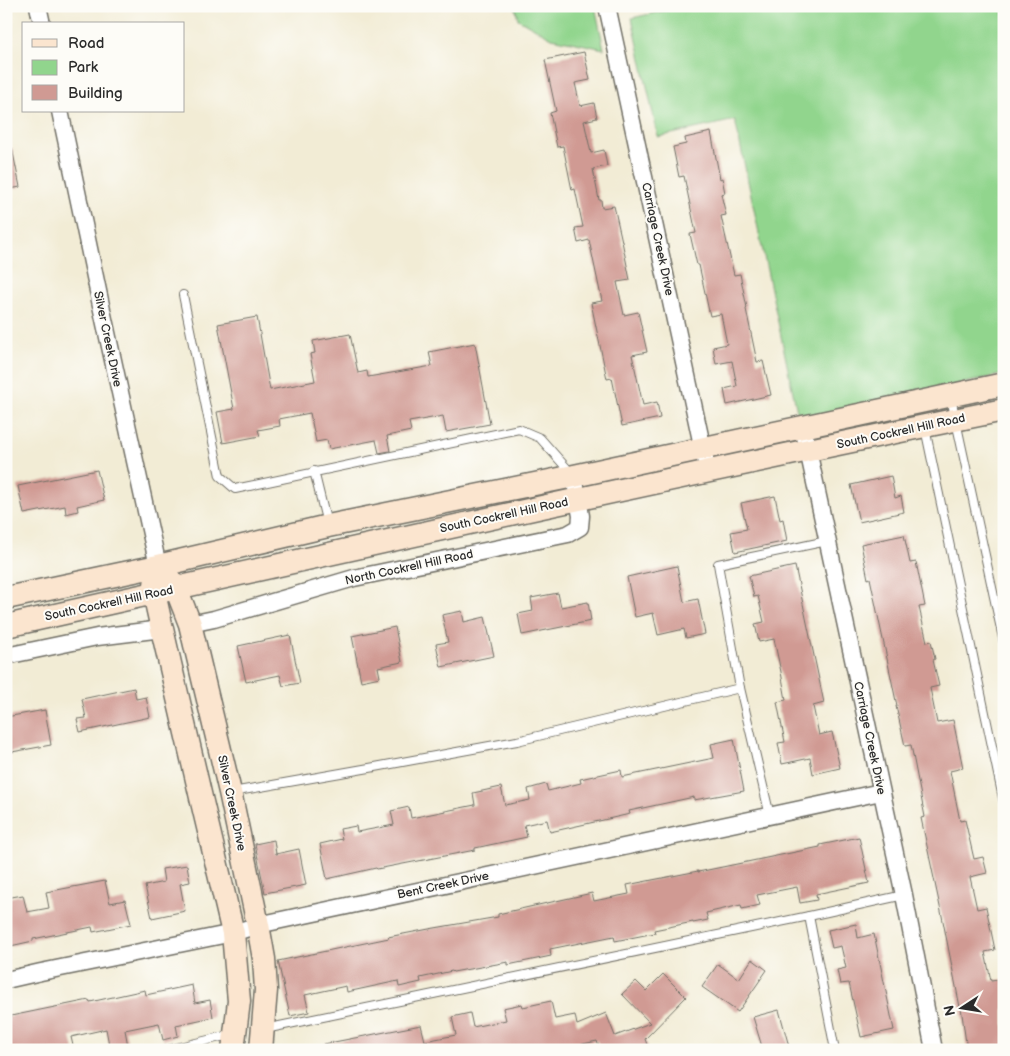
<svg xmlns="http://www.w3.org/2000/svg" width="1010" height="1056" font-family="'Balsamiq Sans',sans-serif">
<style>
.green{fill:#91d58d;stroke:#5e805c}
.building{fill:#d09a93}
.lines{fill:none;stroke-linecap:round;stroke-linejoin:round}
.lane-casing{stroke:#716f66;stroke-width:10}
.street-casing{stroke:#716f66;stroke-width:19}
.secondary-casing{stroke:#716f66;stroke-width:25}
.lane{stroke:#fff;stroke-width:8}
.street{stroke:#fff;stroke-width:16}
.secondary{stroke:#fbe5cf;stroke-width:22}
.labels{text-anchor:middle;stroke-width:4;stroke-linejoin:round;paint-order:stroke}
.street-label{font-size:12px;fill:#2b2b2b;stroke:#fdfcf7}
</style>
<rect width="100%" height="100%" fill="#fdfcf7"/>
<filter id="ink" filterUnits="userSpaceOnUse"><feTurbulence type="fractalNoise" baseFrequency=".02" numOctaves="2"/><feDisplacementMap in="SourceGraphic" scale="10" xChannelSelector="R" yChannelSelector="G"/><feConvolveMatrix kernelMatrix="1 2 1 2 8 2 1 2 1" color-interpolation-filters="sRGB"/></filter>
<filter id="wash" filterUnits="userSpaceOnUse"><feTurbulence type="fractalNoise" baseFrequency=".0096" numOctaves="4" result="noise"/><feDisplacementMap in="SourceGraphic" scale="20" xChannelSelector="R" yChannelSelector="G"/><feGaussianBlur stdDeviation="1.12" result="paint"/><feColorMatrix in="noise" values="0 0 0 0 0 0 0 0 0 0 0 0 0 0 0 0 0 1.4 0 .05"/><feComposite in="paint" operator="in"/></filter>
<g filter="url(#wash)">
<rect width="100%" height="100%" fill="#f2ecd5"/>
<!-- green -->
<g class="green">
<polygon points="515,6 595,6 604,49 552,38 518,19"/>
<polygon points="686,6 1004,6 1004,374 799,421 735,120 658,137 632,18"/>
</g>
<g id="blocks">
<!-- building -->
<g class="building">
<polygon points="584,52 590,80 575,83 580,106 594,103 597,118 584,121 591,153 604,150 607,166 593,169 599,200 601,200 602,208 614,206 623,246 630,280 617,282 624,315 638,312 647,352 632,355 643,405 657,402 660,418 622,426 612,378 607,379 591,303 602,301 589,240 578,243 575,228 583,227 575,189 572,190 563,146 557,147 550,113 556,111 545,60"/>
<polygon points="711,132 720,179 722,178 725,193 721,194 726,215 721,216 734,275 740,274 747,308 746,309 757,362 763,361 771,395 727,405 724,389 737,386 732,361 716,364 713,347 727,344 721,314 710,316 699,265 697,265 690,234 696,233 684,176 679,177 673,147 686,144 685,138"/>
<polygon points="12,148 20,187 6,190 6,149"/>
<polygon points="257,317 270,390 315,381 310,354 315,353 313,341 350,334 358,373 367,371 368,377 432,366 429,352 475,343 490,424 446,432 443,416 409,422 411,431 387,436 390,451 379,453 376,440 329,449 327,440 316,442 310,413 279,419 280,426 258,430 260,436 223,443 217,412 234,409 218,324"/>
<polygon points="97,470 104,500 77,506 78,511 66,514 65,506 24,514 18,486"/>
<polygon points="891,476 895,498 901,496 904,512 859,522 851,485"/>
<polygon points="775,496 780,520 783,519 787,541 735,552 731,532 747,529 741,503"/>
<polygon points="904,535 910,563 916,562 925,606 919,607 927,642 931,641 935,659 933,660 939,686 930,688 937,723 953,720 963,768 950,771 960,821 965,820 974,859 983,857 987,873 970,877 977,909 986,907 995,950 985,952 991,981 1004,979 1004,1050 967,1050 961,1007 960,1007 942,916 921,818 925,817 911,745 905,746 896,706 897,706 870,578 868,579 861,544"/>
<polygon points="677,566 684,602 698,599 705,634 686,638 684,629 658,635 653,613 635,617 627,577"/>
<polygon points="795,566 824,703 813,706 819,735 832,732 840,768 813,774 810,758 782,764 778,743 785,742 777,702 786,700 781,672 774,639 759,642 755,624 764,622 758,596 754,597 749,576"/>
<polygon points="558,593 561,607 588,602 591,621 522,635 518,614 533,611 531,598"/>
<polygon points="462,611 464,622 485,617 494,656 441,667 436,644 448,642 442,615"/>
<polygon points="395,627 402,662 378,667 380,677 361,681 352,636"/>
<polygon points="290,635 300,683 283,686 280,675 246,682 238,646"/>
<polygon points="134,688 136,699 146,697 150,717 80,732 77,719 86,718 82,699"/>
<polygon points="45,710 51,745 6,753 6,717"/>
<polygon points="734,739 744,791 694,800 694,797 629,811 630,814 550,832 547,820 524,825 527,837 475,848 475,850 377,869 376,868 327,879 320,844 342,839 340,829 356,826 357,832 394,825 391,811 409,807 411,818 475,805 473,793 501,787 505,805 530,800 528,789 546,784 548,791 581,783 580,779 621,770 622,777 714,758 711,744"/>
<polygon points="859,837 869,883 816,894 817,900 800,903 797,887 757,895 760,905 742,909 741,905 706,913 708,920 693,923 693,922 654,930 655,933 615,941 614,936 550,949 551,956 508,965 508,962 453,972 452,971 420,978 421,982 399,987 398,981 347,992 346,986 305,995 309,1012 290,1016 278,961 389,938 388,937 429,929 498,917 498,914 592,893 594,901 629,894 627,885 698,871 698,872 820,847 820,845"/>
<polygon points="274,840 276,854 299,849 306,885 265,893 255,844"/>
<polygon points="187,865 190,882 180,884 185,911 152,918 145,886 164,882 162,869"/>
<polygon points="105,881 110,903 125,900 131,924 93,932 92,927 33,939 33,941 6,947 6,898 23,895 27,912 49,908 46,892"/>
<polygon points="856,924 858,938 874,934 894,1030 861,1037 849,983 840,984 837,970 846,968 841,946 832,948 828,930"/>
<polygon points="752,959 767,970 738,1012 702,987 718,964 739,979"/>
<polygon points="663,974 686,997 645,1039 649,1050 600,1050 597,1041 555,1050 324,1050 324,1044 421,1025 425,1041 456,1035 452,1017 470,1013 473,1027 506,1020 503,1008 522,1004 523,1007 551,1001 555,1019 575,1015 577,1025 606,1013 615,1036 650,1023 622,994 636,981 646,991"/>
<polygon points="192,985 195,1003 210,1000 213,1017 176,1025 178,1036 163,1040 159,1023 125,1030 128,1046 110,1050 106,1029 71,1037 74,1050 6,1050 6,1017 89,1000 90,1002 145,990 146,995"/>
<polygon points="779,1010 790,1050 763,1050 753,1017"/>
</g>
</g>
</g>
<g filter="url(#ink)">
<use href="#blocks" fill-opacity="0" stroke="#716f66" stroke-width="1"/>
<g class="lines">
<defs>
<g id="lane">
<polyline points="183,295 220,476 235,489 519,429 540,438 571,473"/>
<polyline points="951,398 1004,643"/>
<polyline points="925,428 1004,803"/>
<polyline points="314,471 327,524"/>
<polyline points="232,792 375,767 517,741 740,688"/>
<polyline points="770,816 740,688 718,564 827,541"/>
<polyline points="809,916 835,1050"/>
<polyline points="265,1029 809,916 904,895"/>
<polyline points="167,1050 233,1034"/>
</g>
<g id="street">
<polyline points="38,6 42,24"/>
<polyline points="607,6 705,459"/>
<polyline points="60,111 102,310 158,566"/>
<polyline points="803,427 904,895 934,1050"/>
<polyline points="190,624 214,619 354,578 568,534 580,527 581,516 574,476"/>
<polyline points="6,656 97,637 162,629"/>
<polyline points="6,980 41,972 233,933 258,925 881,792"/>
</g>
<g id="secondary">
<polyline points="168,577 176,588 190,624 230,792 258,925 264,959 266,990 261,1050"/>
<polyline points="156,578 154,593 162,629 202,802 233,933 239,1001 233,1050"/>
<polyline points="6,598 158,566 328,526 574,476 1004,384"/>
<path d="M6,626C338,552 670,477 1004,410"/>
</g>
</defs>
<!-- lane casing -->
<use href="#lane" class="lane-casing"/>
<!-- street casing -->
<use href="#street" class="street-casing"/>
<!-- secondary casing -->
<use href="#secondary" class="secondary-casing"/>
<!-- lane -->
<use href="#lane" class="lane"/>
<!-- street -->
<use href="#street" class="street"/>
<!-- secondary -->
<use href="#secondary" class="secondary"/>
</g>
</g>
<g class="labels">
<!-- street labels -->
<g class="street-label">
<text transform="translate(658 239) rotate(78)" y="4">Carriage Creek Drive</text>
<text transform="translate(108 339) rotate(78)" y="4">Silver Creek Drive</text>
<text transform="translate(901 431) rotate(-12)" y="4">South Cockrell Hill Road</text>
<text transform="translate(504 515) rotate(-12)" y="4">South Cockrell Hill Road</text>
<text transform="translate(409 567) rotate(-12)" y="4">North Cockrell Hill Road</text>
<text transform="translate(109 603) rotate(-12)" y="4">South Cockrell Hill Road</text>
<text transform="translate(870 738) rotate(78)" y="4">Carriage Creek Drive</text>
<text transform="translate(232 803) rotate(78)" y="4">Silver Creek Drive</text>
<text transform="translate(443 885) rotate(-12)" y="4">Bent Creek Drive</text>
</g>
</g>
<!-- margin -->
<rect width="1010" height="1056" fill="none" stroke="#fdfcf7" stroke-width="25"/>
<!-- legend -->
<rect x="22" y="22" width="162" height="90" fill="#fdfcf7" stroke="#a9a8a5"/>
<rect x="32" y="39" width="25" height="8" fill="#fbe5cf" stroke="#a9a8a5"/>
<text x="68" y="48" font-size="15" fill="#2b2b2b">Road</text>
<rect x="32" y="60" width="25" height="15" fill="#91d58d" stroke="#a9a8a5"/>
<text x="68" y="72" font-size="15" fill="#2b2b2b">Park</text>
<rect x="32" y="85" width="25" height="15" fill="#d09a93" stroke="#a9a8a5"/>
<text x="68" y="98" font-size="15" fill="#2b2b2b">Building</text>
<!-- north arrow -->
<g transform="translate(962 1008) rotate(258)" stroke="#fdfcf7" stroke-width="4" paint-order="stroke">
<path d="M0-4L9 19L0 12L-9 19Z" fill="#2b2b2b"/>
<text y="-8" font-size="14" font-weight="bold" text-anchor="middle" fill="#2b2b2b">N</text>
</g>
</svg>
